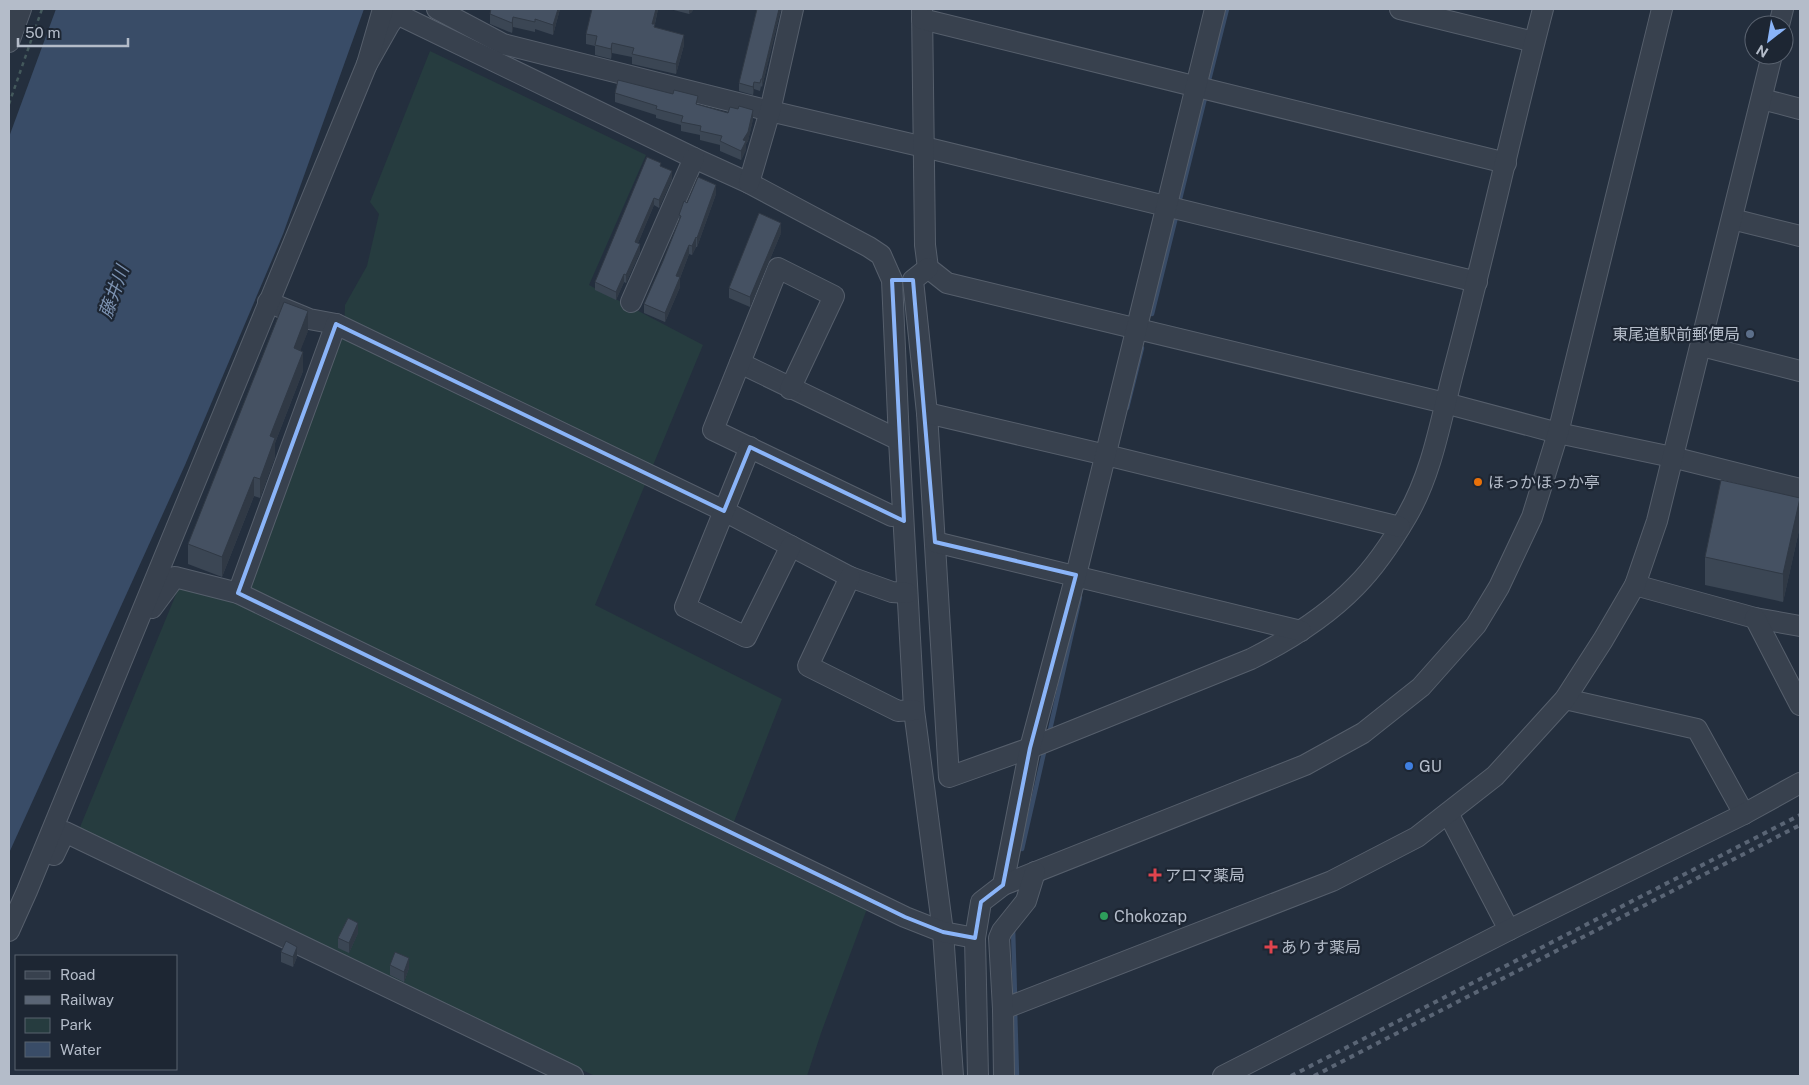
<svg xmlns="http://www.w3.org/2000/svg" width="1809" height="1085" font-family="'Public Sans','Noto Sans JP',sans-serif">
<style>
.green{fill:#263c3f}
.water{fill:#394c67}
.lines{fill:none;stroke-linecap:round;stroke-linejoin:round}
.stream{stroke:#394c67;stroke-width:4.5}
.minor-casing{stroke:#565f6c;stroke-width:22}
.path{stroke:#44595c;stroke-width:2.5;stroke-dasharray:4 4;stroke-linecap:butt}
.minor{stroke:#38414e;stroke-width:20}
.rail{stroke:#5a6575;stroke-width:4;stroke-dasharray:5 5;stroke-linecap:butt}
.wall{fill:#3b4654}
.shaded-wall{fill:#303945}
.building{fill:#455162;stroke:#303945}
.marked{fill:none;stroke:#8ab4f8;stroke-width:4;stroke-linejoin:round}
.service-dot{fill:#5c6f8a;stroke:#1d2633;stroke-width:2}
.food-dot{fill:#e8710a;stroke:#1d2633;stroke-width:2}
.shop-dot{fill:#3f7fe0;stroke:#1d2633;stroke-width:2}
.health-dot{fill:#e0444e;stroke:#1d2633;stroke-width:2}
.leisure-dot{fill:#2e9e5b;stroke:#1d2633;stroke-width:2}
.labels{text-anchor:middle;stroke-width:4.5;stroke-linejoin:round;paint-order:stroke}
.poi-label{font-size:16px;fill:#b4bcc9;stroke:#1d2633;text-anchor:start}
.water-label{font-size:18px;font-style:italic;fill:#7c92b1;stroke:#1d2633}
</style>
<rect width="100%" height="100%" fill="#242f3e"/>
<!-- green -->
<polygon class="green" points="430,51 646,155 589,285 703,345 595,605 782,699 728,837 868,906 821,1033 807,1076 595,1076 404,987 78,832 179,587 239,597 344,333 345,305 367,266 379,214 370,202"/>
<!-- water -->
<polygon class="water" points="56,9 364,9 283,234 185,465 9,853 9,137"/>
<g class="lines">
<!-- stream -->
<g class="stream">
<polyline points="1208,84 1227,9"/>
<polyline points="1179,203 1206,94"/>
<polyline points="1152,314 1177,213"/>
<polyline points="1127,408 1142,348"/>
<polyline points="1049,734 1080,597"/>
<polyline points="1022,849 1045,748"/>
<polyline points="1013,928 1015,997"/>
<polyline points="1015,1010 1017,1076"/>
</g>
<defs>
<g id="minor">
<polyline points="437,9 503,44 770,111 924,147 1477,282"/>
<polyline points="922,9 925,245 928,268 947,283 1445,403 1558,433 1672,457 1800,489"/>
<polyline points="1400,9 1534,42"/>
<polyline points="922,19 1506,163"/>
<polyline points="1779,25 1783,9"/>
<polyline points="9,42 21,9"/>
<polyline points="367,64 389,25 397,14 694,158 749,183 869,247 881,255 892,280 899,440 914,710 943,932 953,1076"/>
<polyline points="1762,99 1800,109"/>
<polyline points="749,183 770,111 793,9"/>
<polyline points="1732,219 1800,236"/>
<path d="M928,268L913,280L927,413L949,777L1030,748L1251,659C1289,640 1326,617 1356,586C1376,566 1393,540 1407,516C1433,471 1441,418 1454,369C1486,249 1512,128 1543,9"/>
<polyline points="268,302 309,319 336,324 724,511 850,577 892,592 907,593"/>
<polyline points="631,302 694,158"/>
<polyline points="1702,346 1800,371"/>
<polyline points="740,363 899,440"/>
<polyline points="790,389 834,296 778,268 713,430 892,516 903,514"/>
<polyline points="927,413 1106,455 1400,527"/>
<polyline points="750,447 685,607 746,637 791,546"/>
<polyline points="935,542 1301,631"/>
<polyline points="850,577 808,666 898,711 914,710"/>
<polyline points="1635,585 1755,618 1800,626"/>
<polyline points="238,593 336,324"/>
<polyline points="152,608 175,577 238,593 905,917 943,932 975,938"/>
<polyline points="1755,618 1800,705"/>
<polyline points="1565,699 1697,729 1744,814"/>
<polyline points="1448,813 1509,930"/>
<polyline points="54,855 65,832 573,1076"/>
<polyline points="1003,885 1030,748 1076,575 1215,9"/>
<polyline points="9,931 27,891 367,64 383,9"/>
<polyline points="1003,1009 1332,881 1417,837 1495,776 1565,699 1603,640 1635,585 1657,521 1772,55"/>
<polyline points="978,1076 975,938 981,902 1003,885 1305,765 1363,733 1421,687 1476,625 1499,587 1532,517 1558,433 1662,9"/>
<polyline points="1004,1076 1003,1009 999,938 1002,931 1026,901 1035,872"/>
<polyline points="1223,1076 1509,930 1744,814 1800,783"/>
</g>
</defs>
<!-- minor casing -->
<use href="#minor" class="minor-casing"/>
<!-- path -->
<polyline class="path" points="9,104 42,9"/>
<!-- minor -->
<use href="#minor" class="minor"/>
<!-- rail -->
<g class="rail">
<polyline points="1291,1076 1800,815"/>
<polyline points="1314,1076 1800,825"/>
</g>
</g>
<!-- wall -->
<g class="wall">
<polygon points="491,9 560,9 553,35 535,29 535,32 513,27 512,33 490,24 490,14"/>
<polygon points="658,9 655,24 655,27 684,45 676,74 632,64 632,57 612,53 611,59 595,55 595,46 586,44 586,34"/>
<polygon points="670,9 693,9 692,12 689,14"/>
<polygon points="781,9 762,87 761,86 760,91 754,89 753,95 739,91 739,83"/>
<polygon points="615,93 698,104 728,113 738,109 753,119 748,141 746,144 746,150 741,160 720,151 720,145 700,140 700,135 681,131 681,125 656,118 656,115 615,102"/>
<polygon points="661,167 672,179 659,208 654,205 638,243 640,252 626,283 624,282 616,300 595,290 595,282"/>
<polygon points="716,194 697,247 696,247 692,255 689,254 680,278 680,287 665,322 644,313 644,304 663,261 679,221 679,215 687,203"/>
<polygon points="781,233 750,307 729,298 729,288"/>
<polygon points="308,331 300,350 303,371 275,443 275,457 260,498 254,496 222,577 188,564 188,544"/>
<polygon points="1800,526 1783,602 1705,585 1705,557"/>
<polygon points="358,933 349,953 338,948 338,938"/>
<polygon points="281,952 297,957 293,967 281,962"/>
<polygon points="390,965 409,968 404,982 390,975"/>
</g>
<!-- shaded-wall -->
<g class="shaded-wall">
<polygon points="558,9 560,9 553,35 553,25"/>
<polygon points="656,9 658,9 654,27 655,24 655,34 652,24"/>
<polygon points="689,9 693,9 692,12 689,14"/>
<polygon points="779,9 781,9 762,87 762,79"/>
<polygon points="513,17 513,27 512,33 512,23"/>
<polygon points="684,35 684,45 676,74 676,64"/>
<polygon points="612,43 612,53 611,59 611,49"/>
<polygon points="754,82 754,89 753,95 753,87"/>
<polygon points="753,110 753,119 748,141 746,144 746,150 741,160 741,151 743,140"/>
<polygon points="672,171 672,179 659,208 659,200"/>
<polygon points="716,185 716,194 697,247 697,238"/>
<polygon points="654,198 654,205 635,250 635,242"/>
<polygon points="781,223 781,233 750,307 750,297"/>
<polygon points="696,237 696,247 692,255 692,246"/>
<polygon points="640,244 640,252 626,283 626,275"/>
<polygon points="689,245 689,254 680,278 680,287 665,322 665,313 676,276"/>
<polygon points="624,274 624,282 616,300 616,292"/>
<polygon points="308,311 308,331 294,367 294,348"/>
<polygon points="303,352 303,371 275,443 275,457 260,498 260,479 270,436"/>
<polygon points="254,477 254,496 222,577 222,557"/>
<polygon points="1800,498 1800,526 1783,602 1783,574"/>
<polygon points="358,923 358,933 349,953 349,943"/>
<polygon points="297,947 297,957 293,967 293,957"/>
<polygon points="409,958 409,968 404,982 404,972"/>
</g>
<!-- building -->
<g class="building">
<polygon points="491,9 558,9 553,25 535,19 535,22 513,17 512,23 490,14"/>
<polygon points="592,9 656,9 652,24 655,24 654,27 684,35 676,64 632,54 634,48 612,43 611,49 595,45 597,36 586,34"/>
<polygon points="757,9 779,9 762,79 761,79 760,83 754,82 753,87 739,83"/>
<polygon points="618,80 673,94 674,90 698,96 696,104 728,113 730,107 738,109 739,106 753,110 748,132 743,140 746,141 741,151 720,141 722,136 700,131 701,126 681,122 683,116 656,109 657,106 615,93"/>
<polygon points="647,157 661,163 660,166 672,171 659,200 654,198 635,242 640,244 626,275 624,274 616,292 595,282"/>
<polygon points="698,177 716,185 697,238 696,237 692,246 689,245 676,276 680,277 665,313 644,304 663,261 681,216 679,215 684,201 687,203"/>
<polygon points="759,213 781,223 750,297 729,288"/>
<polygon points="284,302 308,311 294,348 303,352 270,436 275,438 260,479 254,477 222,557 188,544"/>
<polygon points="1721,480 1800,498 1783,574 1705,557"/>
<polygon points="348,918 358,923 349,943 338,938"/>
<polygon points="286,941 297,947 293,957 281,952"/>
<polygon points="395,952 409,958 404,972 390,965"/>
</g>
<!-- marked area -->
<path class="marked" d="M892,280H913L935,542L1076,575L1030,748L1003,885L981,902L975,938L943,932L905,917L238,593L336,324L724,511L750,447L904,521Z"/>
<!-- markers -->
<circle class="service-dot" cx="1750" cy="334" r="5"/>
<circle class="food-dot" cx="1478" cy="482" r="5"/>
<circle class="shop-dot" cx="1409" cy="766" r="5"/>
<g class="health-dot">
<path d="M1152.5 867.5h5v5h5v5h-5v5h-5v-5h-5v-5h5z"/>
<path d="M1268.5 939.5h5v5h5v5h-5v5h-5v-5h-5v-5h5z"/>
</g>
<circle class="leisure-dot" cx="1104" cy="916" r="5"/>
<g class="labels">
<!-- poi labels -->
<g class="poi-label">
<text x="1740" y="340" text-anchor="end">東尾道駅前郵便局</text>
<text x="1488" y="488">ほっかほっか亭</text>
<text x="1419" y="772">GU</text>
<text x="1165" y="881">アロマ薬局</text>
<text x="1114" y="922">Chokozap</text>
<text x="1281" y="953">ありす薬局</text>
</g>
<!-- water labels -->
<g class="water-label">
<text transform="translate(114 292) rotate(-70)" y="6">藤井川</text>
</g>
</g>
<!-- border -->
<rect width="1809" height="1085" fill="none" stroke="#b4bcc9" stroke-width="20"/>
<!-- legend -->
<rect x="15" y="955" width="162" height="115" fill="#1d2633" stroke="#59626f"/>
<rect x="25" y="971" width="25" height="8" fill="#38414e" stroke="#59626f"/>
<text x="60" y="980" font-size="15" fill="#b4bcc9">Road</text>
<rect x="25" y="996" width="25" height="8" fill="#5a6575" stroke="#59626f"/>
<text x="60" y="1005" font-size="15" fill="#b4bcc9">Railway</text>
<rect x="25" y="1018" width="25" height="15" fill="#263c3f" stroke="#59626f"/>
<text x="60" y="1030" font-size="15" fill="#b4bcc9">Park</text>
<rect x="25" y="1042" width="25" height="15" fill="#394c67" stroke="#59626f"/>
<text x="60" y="1055" font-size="15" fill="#b4bcc9">Water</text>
<!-- north arrow -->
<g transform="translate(1769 40) rotate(211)"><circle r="24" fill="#1d2633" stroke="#59626f"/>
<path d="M0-4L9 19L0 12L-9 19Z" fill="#8ab4f8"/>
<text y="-8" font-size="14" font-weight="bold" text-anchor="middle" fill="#b4bcc9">N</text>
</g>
<!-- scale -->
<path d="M18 38v8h110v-8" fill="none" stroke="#b4bcc9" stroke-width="2.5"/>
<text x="25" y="38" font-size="15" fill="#b4bcc9" stroke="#1d2633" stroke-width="4" paint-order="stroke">50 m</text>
</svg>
